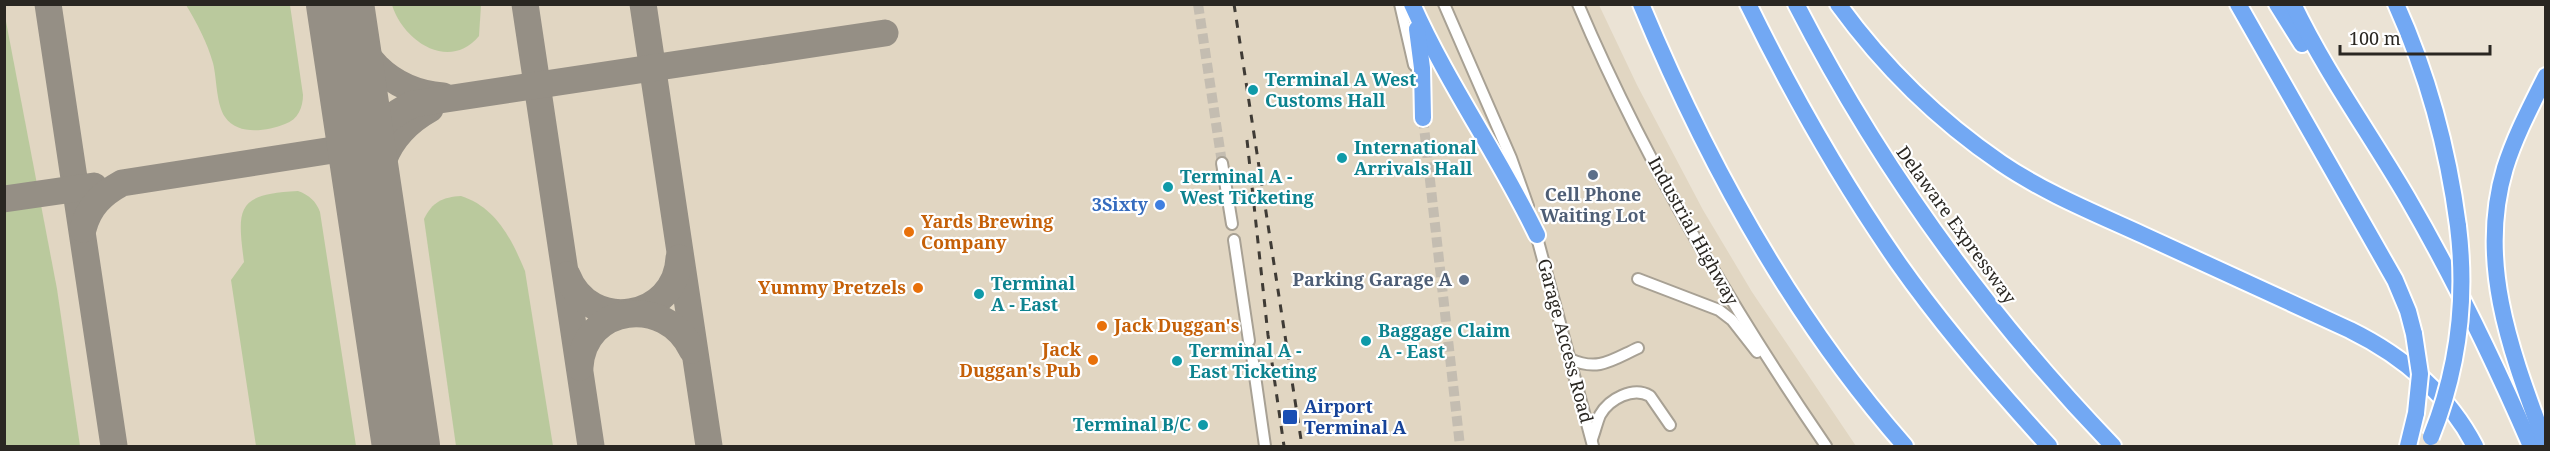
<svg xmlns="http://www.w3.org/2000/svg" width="2550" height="451" font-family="'Noto Serif',serif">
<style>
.built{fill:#e1d6c2}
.green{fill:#bac99d}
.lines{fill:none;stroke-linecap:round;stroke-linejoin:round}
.taxiway{stroke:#958f85;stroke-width:27}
.runway{stroke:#958f85;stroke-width:68}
.minor-tunnel{stroke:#c4bdb1;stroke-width:10;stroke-dasharray:10 5;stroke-linecap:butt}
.minor-casing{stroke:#a8a194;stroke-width:14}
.highway-casing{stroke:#fff;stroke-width:20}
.minor{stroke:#fff;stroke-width:10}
.highway{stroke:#72a8f3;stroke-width:16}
.rail{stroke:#3f3b35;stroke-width:3;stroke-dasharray:8 8;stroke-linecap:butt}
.highway-bridge-casing{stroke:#fff;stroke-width:20;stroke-linecap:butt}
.highway-bridge{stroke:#72a8f3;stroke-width:16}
.culture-dot{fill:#0f9aa8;stroke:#fff;stroke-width:2}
.service-dot{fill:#5c6f8a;stroke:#fff;stroke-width:2}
.shop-dot{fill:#3f7fe0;stroke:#fff;stroke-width:2}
.food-dot{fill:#e8710a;stroke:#fff;stroke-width:2}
.transit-dot{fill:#1a4fb4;stroke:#fff;stroke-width:2}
.labels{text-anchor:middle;stroke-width:4.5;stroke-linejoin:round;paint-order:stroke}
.culture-label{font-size:18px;font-weight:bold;fill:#0d838f;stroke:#fff;text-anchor:start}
.service-label{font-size:18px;font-weight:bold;fill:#4e5e75;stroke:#fff}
.shop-label{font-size:18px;font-weight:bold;fill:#366cbe;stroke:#fff;text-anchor:end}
.food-label{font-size:18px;font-weight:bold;fill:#c56008;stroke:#fff;text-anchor:start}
.street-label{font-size:18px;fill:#2a2722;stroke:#fff}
.transit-label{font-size:18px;font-weight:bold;fill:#164399;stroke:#fff;text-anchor:start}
</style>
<rect width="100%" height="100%" fill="#ebe3d5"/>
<!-- built -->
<polygon class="built" points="4,5 1599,5 1637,85 1703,210 1752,292 1856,446 5,446"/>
<!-- green -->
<g class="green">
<path d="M186,5H290L303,95C303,107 298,120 285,124C267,131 238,136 225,117C216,104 217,79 213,63C207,42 197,23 186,5Z"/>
<path d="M392,5H481L479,36C449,72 403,41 392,5Z"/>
<polygon points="4,11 57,289 80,446 5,446"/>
<path d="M298,191C309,195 316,201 320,212L356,446H256L231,280L244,262C237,208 236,194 298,191Z"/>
<path d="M461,196C496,207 512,240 525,271L553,446H456L424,219C432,202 443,197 461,196Z"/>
</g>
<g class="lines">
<!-- taxiway -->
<g class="taxiway">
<polyline points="48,4 114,446"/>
<polyline points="525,4 591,446"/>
<polyline points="643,4 709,446"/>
<path d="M340,5C359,54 386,91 443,96"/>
<polyline points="4,199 94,186"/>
<path d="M374,228C375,177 380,137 430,109"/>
<path d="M83,229C89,206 102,194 122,183L346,148C372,138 387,115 413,104L885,33"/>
<path d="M567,275C590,334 676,320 679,258"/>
<path d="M580,367C584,304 666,295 692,350"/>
</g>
<!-- runway -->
<polyline class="runway" points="340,4 406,446"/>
<!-- minor-tunnel -->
<g class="minor-tunnel">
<polyline points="1198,4 1222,163"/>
<polyline points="1423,118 1460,446"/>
</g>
<defs>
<g id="minor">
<polyline points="1400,4 1414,65"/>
<polyline points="1444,4 1511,158 1528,206"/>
<path d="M1578,4C1644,160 1731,307 1826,446"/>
<polyline points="1222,163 1232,224"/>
<polyline points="1535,230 1593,446"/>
<polyline points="1234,240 1249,341"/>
<polyline points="1638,279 1719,310 1732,320 1757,352"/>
<polyline points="1252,355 1265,446"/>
<path d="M1570,359C1598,372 1612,360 1638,348"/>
<path d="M1592,439C1595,431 1597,422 1600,415C1609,399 1633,386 1650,396L1670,425"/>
</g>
<g id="highway">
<path d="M1412,4C1448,85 1499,156 1537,235"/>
<path d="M1641,4C1706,160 1793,319 1905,446"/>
<path d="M1748,4C1792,94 1842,182 1899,264C1944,328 1996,388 2049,446"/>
<path d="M1796,4C1881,169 1985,313 2113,446"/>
<path d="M1838,4C1883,66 1938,120 2001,163C2045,193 2095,213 2143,235C2212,266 2281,298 2350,330C2403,356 2447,393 2475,446"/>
<polyline points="2238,4 2395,280 2408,311 2414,334"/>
<polyline points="2277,4 2302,44"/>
<path d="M2293,4C2326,73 2369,132 2407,197C2454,278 2494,361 2531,446"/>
<path d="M2396,4C2428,75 2448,149 2458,226"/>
<polyline points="1417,29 1422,68 1423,118"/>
<path d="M2546,76C2531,106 2515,136 2505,168C2476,265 2513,356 2546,446"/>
<polyline points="2408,446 2416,413"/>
</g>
</defs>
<!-- minor casing -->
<use href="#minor" class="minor-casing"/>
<!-- highway casing -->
<use href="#highway" class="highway-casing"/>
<!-- minor -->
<use href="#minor" class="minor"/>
<!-- highway -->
<use href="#highway" class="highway"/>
<!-- rail -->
<g class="rail">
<polyline points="1234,4 1302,446"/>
<polyline points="1247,140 1268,335 1284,446"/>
</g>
<defs>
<g id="highway-bridge">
<polyline points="2414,334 2420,374 2416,413"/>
<path d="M2431,437C2459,368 2467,299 2458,226"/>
</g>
</defs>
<!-- highway-bridge casing -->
<use href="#highway-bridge" class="highway-bridge-casing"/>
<!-- highway-bridge -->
<use href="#highway-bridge" class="highway-bridge"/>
</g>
<!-- markers -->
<g class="culture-dot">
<circle cx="1253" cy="90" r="6"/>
<circle cx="1342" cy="158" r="6"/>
<circle cx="1168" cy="187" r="6"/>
<circle cx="979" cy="294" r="6"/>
<circle cx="1366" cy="341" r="6"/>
<circle cx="1177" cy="361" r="6"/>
<circle cx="1203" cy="425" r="6"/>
</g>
<g class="service-dot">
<circle cx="1593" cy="175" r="6"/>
<circle cx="1464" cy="280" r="6"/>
</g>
<circle class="shop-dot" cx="1160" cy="205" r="6"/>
<g class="food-dot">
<circle cx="909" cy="232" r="6"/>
<circle cx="918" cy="288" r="6"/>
<circle cx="1102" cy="326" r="6"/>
<circle cx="1093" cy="360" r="6"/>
</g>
<rect class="transit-dot" x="1282" y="409" width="16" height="16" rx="3"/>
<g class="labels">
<!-- culture labels -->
<g class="culture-label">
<text x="1265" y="86">Terminal A West<tspan x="1265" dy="21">Customs Hall</tspan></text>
<text x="1354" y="154">International<tspan x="1354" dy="21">Arrivals Hall</tspan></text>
<text x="1180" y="183">Terminal A -<tspan x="1180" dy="21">West Ticketing</tspan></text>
<text x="991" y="290">Terminal<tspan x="991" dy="21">A - East</tspan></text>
<text x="1378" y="337">Baggage Claim<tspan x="1378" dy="21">A - East</tspan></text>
<text x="1189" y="357">Terminal A -<tspan x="1189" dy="21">East Ticketing</tspan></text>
<text x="1191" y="431" text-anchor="end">Terminal B/C</text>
</g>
<!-- service labels -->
<g class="service-label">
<text x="1593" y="201">Cell Phone<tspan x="1593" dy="21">Waiting Lot</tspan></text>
<text x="1452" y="286" text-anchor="end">Parking Garage A</text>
</g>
<!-- shop labels -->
<g class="shop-label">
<text x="1148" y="211">3Sixty</text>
</g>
<!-- food labels -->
<g class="food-label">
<text x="921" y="228">Yards Brewing<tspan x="921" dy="21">Company</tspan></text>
<text x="906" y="294" text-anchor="end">Yummy Pretzels</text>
<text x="1114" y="332">Jack Duggan's</text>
<text x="1081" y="356" text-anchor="end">Jack<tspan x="1081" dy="21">Duggan's Pub</tspan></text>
</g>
<!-- street labels -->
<g class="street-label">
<text transform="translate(1956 225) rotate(54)" y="6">Delaware Expressway</text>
<text transform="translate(1693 231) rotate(61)" y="6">Industrial Highway</text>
<text transform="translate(1565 341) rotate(75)" y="6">Garage Access Road</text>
</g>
<!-- transit labels -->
<g class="transit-label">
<text x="1304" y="413">Airport<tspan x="1304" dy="21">Terminal A</tspan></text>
</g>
</g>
<!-- border -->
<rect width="2550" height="451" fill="none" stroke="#2a2722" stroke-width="12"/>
<!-- scale -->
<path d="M2340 45v9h150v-9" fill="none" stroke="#2a2722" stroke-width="3"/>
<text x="2349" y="45" font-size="18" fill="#2a2722" stroke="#ffffff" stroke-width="4.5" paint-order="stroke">100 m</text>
</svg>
